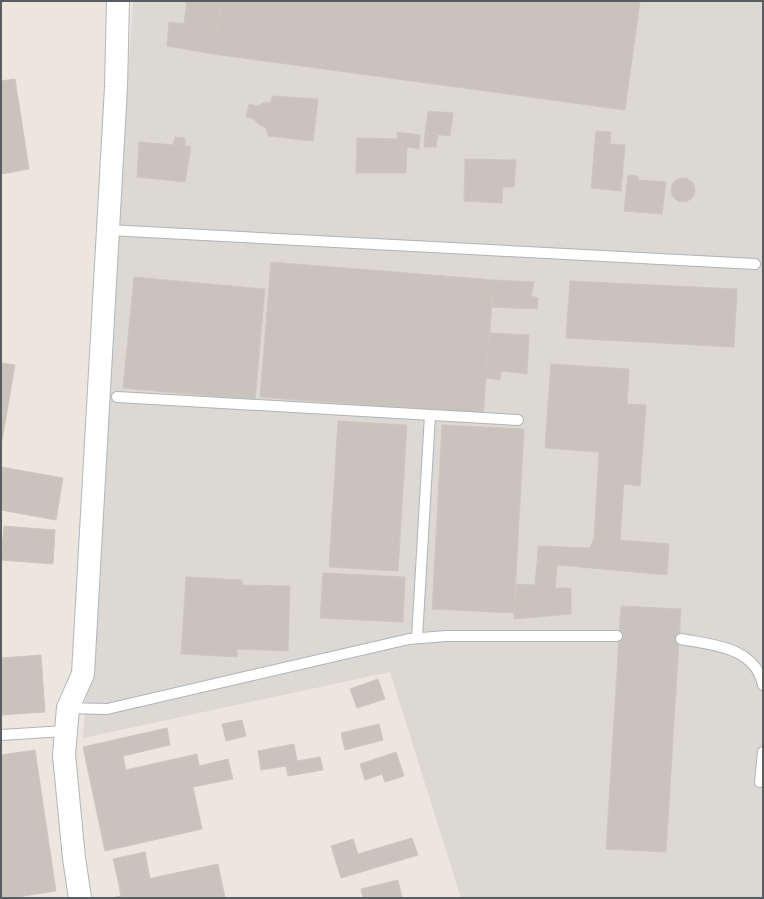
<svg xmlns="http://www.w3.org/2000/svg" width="764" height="899" font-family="Mulish,sans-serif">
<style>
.industrial{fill:#dcd8d3}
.building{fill:#c9c3bd;stroke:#d1c6bc}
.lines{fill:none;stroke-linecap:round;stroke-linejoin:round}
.lane-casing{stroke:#afb4b7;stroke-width:12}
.secondary-casing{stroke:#b0b6bb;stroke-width:24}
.lane{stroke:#fff;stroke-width:10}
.secondary{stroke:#fff;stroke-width:22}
</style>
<rect width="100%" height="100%" fill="#ece6de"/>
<!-- industrial -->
<polygon class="industrial" points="133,1 763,1 763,898 461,898 390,672 83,738"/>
<!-- building -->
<g class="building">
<polygon points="187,1 221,1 213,54 167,46 169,22 184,24"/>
<polygon points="221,1 640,1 625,110 213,54"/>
<polygon points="15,79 29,169 1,174 1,81"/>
<polygon points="273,96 318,99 313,141 268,136 266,128 258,124 254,119 246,117 249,104 258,106 264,102 270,103"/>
<polygon points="428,111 453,113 450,136 425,133"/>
<polygon points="596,131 611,132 610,144 595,143"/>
<polygon points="397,132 420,135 419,149 407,147 406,173 356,173 357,138 397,139"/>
<polygon points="425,133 438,134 436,147 424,147"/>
<polygon points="175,137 185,138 185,146 191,146 185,182 137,177 139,142 173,145"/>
<polygon points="595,143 625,145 621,191 591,188"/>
<polygon points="465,159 516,160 514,187 503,187 502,203 464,201"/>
<polygon points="628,175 638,176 638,180 666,182 662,214 624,211"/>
<circle cx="683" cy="190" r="12"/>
<polygon points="271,262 494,280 483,414 260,397"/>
<polygon points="134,277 265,289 255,400 123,388"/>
<polygon points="494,280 534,282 531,296 538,298 537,309 492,307"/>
<polygon points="570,281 737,289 734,347 566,338"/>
<polygon points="489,333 529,335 527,374 501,371 500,380 486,378"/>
<polygon points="1,363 15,365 2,441 1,441"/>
<polygon points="551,364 629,369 627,404 646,405 640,486 624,484 620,540 594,538 599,452 545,448"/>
<polygon points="338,421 407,425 398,571 329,567"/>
<polygon points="442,425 524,429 514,613 432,609"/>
<polygon points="1,467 63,478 56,520 1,510"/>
<polygon points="4,526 55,530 53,564 1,560"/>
<polygon points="594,538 669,544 667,575 537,563 538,546 590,548"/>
<polygon points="537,563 557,565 555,588 571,588 571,614 514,619 516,584 535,585"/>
<polygon points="323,573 405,577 403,622 320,618"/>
<polygon points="186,577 242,580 242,585 290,586 288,651 237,649 237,657 181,654"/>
<polygon points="621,606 681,609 666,852 606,849"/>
<polygon points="41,655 45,712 1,715 1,658"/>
<polygon points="378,679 385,699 357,708 350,689"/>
<polygon points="242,720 246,736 226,741 222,724"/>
<polygon points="379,724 383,740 345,750 341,733"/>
<polygon points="167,728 170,745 123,756 126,770 197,754 199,766 228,759 233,779 193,787 202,829 105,851 83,747"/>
<polygon points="294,744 297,761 320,757 323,770 288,776 286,766 261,770 258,751"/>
<polygon points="35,750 56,891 11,898 1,898 1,755"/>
<polygon points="396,752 404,776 385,782 382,774 365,780 360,764"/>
<polygon points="412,838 418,855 341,878 331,846 353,839 358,854"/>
<polygon points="145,852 150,879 119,885 113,859"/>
<polygon points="218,864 225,898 112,898 121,896 119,885"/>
<polygon points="398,880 402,898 363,898 361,889"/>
</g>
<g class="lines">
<defs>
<g id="lane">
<polyline points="108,230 755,264"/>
<polyline points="117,397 518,420"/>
<polyline points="417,638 430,415"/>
<path d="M681,639C713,645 755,647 763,685"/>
<polyline points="68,708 107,709 409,639 446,636 617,636"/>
<polyline points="1,735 65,731"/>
<polyline points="760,782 763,752"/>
</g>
<polyline id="secondary" points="80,898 74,858 64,755 68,708 83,674 116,87 118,1"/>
</defs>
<!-- lane casing -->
<use href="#lane" class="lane-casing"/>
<!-- secondary casing -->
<use href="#secondary" class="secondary-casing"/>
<!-- lane -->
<use href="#lane" class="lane"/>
<!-- secondary -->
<use href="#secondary" class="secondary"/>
</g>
<!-- border -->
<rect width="764" height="899" fill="none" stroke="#575d61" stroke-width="4"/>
</svg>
